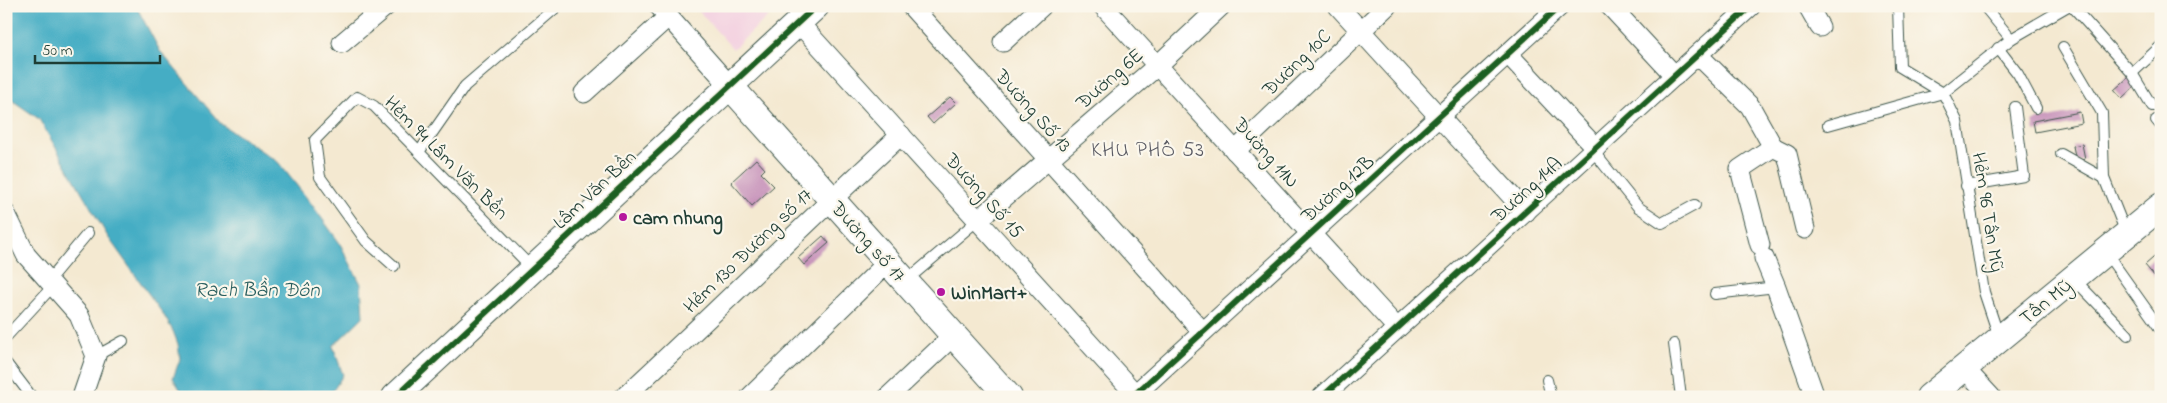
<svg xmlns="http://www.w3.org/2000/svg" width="2167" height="403" font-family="'Indie Flower',sans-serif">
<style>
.built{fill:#f3cfe0}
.water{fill:#45adc4;stroke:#32757c}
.building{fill:#c691b9}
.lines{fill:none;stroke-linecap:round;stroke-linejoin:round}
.lane-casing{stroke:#3f574c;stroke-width:12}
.street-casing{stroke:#3f574c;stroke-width:21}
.secondary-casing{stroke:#3f574c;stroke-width:28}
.lane{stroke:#fff;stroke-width:10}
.street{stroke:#fff;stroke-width:19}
.secondary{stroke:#fff;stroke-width:26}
.cycleway-casing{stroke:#fbf7ec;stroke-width:9}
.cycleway{stroke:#1b5e20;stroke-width:6}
.poi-dot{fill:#b5179e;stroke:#fbf7ec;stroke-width:2}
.labels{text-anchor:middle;stroke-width:4.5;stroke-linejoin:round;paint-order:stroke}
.street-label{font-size:20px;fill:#1f3d34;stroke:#fbf7ec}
.poi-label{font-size:20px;font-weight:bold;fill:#1f3d34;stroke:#fbf7ec;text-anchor:start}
.neighbourhood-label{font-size:21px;letter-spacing:1px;fill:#595a63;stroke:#fbf7ec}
.water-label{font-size:21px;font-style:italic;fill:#2a5f5f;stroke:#fbf7ec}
</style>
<rect width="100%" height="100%" fill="#fbf7ec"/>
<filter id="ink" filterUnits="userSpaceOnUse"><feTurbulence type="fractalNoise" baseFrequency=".02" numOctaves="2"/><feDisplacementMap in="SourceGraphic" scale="10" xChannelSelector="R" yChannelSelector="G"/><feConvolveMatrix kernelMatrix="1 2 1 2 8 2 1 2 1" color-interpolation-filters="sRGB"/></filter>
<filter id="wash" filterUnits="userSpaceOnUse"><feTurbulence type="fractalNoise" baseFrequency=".0096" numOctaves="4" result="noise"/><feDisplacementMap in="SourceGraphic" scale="20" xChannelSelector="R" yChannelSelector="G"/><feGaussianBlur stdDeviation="1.12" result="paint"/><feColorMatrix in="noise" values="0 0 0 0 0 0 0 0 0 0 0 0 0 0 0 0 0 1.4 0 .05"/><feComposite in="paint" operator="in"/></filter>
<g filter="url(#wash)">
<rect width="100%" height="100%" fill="#f4e9d1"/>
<!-- built -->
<polygon class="built" points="694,6 779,6 733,49"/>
<!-- water -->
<polygon class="water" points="6,6 136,6 160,51 221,124 278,162 310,202 339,242 361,284 363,317 333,346 343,375 329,397 185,397 173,378 180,359 178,344 173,331 163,314 108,237 39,119 6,96"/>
<g id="blocks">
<!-- building -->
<g class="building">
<polygon points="2129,77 2137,85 2122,99 2114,90"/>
<polygon points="950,97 956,103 933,124 927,117"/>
<polygon points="2080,112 2082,123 2035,132 2033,121"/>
<polygon points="2082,144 2085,159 2076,161 2073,146"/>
<polygon points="756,159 765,169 761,173 774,186 752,206 731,182"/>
<polygon points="823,236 829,243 804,265 798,258"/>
<polygon points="2161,251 2161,284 2145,265"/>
</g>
</g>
</g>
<g filter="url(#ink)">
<use href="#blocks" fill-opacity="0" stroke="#3f574c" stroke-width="1"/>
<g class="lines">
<defs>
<g id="lane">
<polyline points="1898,6 1900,67 1943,93"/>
<polyline points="1984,6 2011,39"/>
<polyline points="2072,6 2132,73 2152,106"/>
<polyline points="2063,47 2102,113 2104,178 2126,233"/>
<polyline points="1998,48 2018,74 2036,108"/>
<polyline points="2132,73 2161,46"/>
<polyline points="1943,93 1957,121 1984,292 1999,337"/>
<polyline points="2156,120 2161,126"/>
<polyline points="1828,125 1943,93 2011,39 2068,6"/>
<polyline points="1593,151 1638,207 1662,223 1695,205"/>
<polyline points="419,152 465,86 558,6"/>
<polyline points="2061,154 2104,178"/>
<polyline points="1966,186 2024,176 2015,107"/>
<polyline points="2103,255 2112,261 2161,330"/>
<polyline points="394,266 366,241 320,177 315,140 357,97 374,106 532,268"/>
<polyline points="2074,279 2128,335"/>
<polyline points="48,281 88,233"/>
<polyline points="906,281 978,220"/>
<polyline points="1715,294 1776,287"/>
<polyline points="6,337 53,286"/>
<polyline points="1674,344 1681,397"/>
<polyline points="96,356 123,341"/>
<polyline points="6,363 32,397"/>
<polyline points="1547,380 1551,397"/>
</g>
<g id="street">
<polyline points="659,6 729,85"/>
<polyline points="911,6 1203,332"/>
<polyline points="1103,6 1397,328"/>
<polyline points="1338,6 1526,212"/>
<polyline points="1610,6 1675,76"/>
<polyline points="1808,6 1820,27"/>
<polyline points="798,22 1138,397"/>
<polyline points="1003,42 1042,6"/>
<polyline points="342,43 386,6"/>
<polyline points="1508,54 1596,148"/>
<polyline points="1698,55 1750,106 1773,147 1740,169 1760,245"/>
<polyline points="584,93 668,17"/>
<polyline points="1773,147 1787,154 1805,229"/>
<polyline points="1235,151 1387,6"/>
<polyline points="6,214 26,255 79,315 96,356 82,397"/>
<polyline points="978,220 1157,66 1221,6"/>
<polyline points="1764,258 1776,287 1815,397"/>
<polyline points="1965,369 1991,397"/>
<path d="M624,397C718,311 807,221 901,135"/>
<polyline points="750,397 888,262"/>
<polyline points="888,397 954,335"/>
<polyline points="1132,397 1560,6"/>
<polyline points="1322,397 1751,6"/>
</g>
<g id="secondary">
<polyline points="729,85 1009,397"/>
<polyline points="395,397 816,6"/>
<polyline points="1929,397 2161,206"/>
</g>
</defs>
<!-- lane casing -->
<use href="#lane" class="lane-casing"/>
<!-- street casing -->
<use href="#street" class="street-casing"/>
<!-- secondary casing -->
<use href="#secondary" class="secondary-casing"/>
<!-- lane -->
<use href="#lane" class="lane"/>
<!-- street -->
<use href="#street" class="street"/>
<!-- secondary -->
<use href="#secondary" class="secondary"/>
<defs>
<g id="cycleway">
<polyline points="395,397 816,6"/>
<polyline points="1132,397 1560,6"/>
<polyline points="1322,397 1751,6"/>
</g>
</defs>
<!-- cycleway casing -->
<use href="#cycleway" class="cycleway-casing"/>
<!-- cycleway -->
<use href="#cycleway" class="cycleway"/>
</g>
</g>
<!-- markers -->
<g class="poi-dot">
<circle cx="623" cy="217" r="5"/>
<circle cx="941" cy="292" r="5"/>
</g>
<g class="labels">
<!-- street labels -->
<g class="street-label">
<text transform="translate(1296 62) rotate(-44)" y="7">Đường 10C</text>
<text transform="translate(1109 78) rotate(-41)" y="7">Đường 6E</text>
<text transform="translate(1034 110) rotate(48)" y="7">Đường Số 13</text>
<text transform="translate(1267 152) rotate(48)" y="7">Đường 11N</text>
<text transform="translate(447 157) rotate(45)" y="7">Hẻm 94 Lâm Văn Bền</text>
<text transform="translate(1337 188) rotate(-42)" y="7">Đường 12B</text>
<text transform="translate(594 189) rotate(-43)" y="7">Lâm Văn Bền</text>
<text transform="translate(1526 189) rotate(-42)" y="7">Đường 14A</text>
<text transform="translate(985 195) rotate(48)" y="7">Đường Số 15</text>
<text transform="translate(1989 212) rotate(81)" y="7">Hẻm 96 Tân Mỹ</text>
<text transform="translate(869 241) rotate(48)" y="7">Đường số 17</text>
<text transform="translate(747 250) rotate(-44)" y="7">Hẻm 130 Đường số 17</text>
<text transform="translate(2045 301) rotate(-39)" y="7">Tân Mỹ</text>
</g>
<!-- poi labels -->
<g class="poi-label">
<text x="633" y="224">cam nhung</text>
<text x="951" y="299">WinMart+</text>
</g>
<!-- neighbourhood labels -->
<g class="neighbourhood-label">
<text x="1148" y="156">KHU PHỐ 53</text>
</g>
<!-- water labels -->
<g class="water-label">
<text x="257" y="296">Rạch Bần Đôn</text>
</g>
</g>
<!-- margin -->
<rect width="2167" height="403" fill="none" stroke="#fbf7ec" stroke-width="25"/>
<!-- scale -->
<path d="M35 55v8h125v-8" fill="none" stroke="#1f3d34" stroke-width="2.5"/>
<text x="42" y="55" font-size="15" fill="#1f3d34" stroke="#fbf7ec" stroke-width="4" paint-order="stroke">50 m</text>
</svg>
